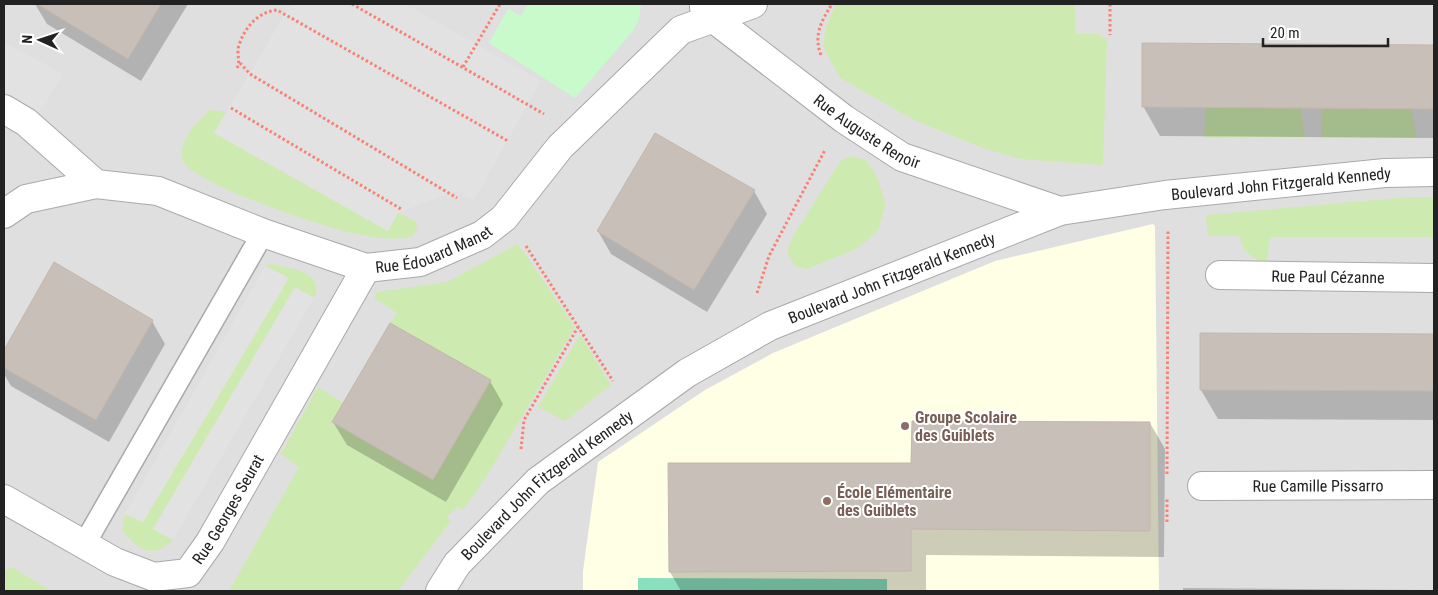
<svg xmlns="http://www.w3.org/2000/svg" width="1438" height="595" font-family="'Roboto Condensed',sans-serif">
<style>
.residential{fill:#e0dfdf}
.education{fill:#ffffe5}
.grass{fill:#cdebb0}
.park{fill:#c8facc}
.pitch{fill:#88e0be}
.parking{fill:#e2e2e2}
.shadow{fill:#0003}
.building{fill:#c7bfb8;stroke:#c4b6ab}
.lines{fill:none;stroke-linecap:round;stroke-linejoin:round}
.service-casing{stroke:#a9a9a9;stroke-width:24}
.minor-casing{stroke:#a9a9a9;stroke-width:30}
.path{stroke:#fa8072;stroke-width:3;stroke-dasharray:2.5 2.5;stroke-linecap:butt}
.service{stroke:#fff;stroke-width:21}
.minor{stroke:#fff;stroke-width:28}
.education-dot{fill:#8d6e63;stroke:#fff;stroke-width:2}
.labels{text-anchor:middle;stroke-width:4;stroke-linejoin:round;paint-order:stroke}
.street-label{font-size:16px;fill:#222;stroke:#fff}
.education-label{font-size:16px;font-weight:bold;fill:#785e54;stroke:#fff;text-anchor:start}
</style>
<rect width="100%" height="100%" fill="#f2efe9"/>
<!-- residential -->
<rect class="residential" x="4" y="4" width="1430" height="587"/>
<!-- education -->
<polygon class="education" points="1153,224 1155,226 1159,591 583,591 583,571 598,462 705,390 773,353 995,261"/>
<!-- grass -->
<g class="grass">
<polygon points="836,4 1075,4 1075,34 1099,34 1107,41 1103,165 1020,159 980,147 914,120 840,78 823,46 826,26"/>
<polygon points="1206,107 1301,108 1305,137 1204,138"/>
<polygon points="1322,108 1411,108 1417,138 1321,138"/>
<path d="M210,110L226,112L214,133L388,231L398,213L416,221L417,229L413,236C394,241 375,238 357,234C330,230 191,183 183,161C176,144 198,120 210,110Z"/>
<polygon points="851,156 866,160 877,177 886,204 878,231 858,248 807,269 795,266 787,252 792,238 838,165 842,160"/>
<polygon points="1410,197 1434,197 1434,237 1270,237 1266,267 1244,250 1239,236 1208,236 1206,215"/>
<polygon points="518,244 575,327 485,479 463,510 458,507 446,517 451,521 398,591 229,591 299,467 281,454 318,387 343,403 332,422 433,480 490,380 390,323 397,313 374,298 377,292 447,282"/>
<path d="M272,264C291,269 326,271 314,298L295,288L153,529L173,540C152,560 137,550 122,530L125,514L143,522L288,278L265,266Z"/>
<polygon points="580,335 611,385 565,421 538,407"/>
<polygon points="12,567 51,591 4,591 4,572"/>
</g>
<!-- park -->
<polygon class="park" points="528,4 641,4 639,20 632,32 575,98 489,43 508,9 521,16"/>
<!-- pitch -->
<polygon class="pitch" points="638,578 887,579 887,591 638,591"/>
<!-- parking -->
<g class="parking">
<polygon points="291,4 405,4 541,81 474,200 454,191 398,213 388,231 214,133"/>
<polygon points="4,42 63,74 44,107 4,128"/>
<polygon points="265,266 289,278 143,522 125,514"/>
<polygon points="295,287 314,298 173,540 153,529"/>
</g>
<!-- shadow -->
<g class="shadow">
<polygon points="35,4 188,4 141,81 47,24"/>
<polygon points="1143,44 1434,46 1434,138 1160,136 1143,106"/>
<polygon points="754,191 767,214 707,312 611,254 598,231"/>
<polygon points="54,264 152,321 165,344 109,442 11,386 4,374 4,353"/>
<polygon points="1201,334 1434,335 1434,420 1218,419 1201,390"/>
<polygon points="490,381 503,404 446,502 347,445 333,422"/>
<polygon points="1150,423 1165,449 1164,557 926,555 926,591 681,591 670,572 913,465"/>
<polygon points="1183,588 1434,590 1434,591 1183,591"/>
</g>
<!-- building -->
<g class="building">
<polygon points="37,4 161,4 128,59"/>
<polygon points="1142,43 1434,45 1434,109 1142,107"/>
<polygon points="655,133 755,190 694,290 597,231"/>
<polygon points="54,262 153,320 96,420 4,368 4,350"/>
<polygon points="390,323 491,380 433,480 332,422"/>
<polygon points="1200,333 1434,334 1434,391 1200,390"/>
<polygon points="912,421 1150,422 1150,531 911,529 911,571 669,572 668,463 911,463"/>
</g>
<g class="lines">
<defs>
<polyline id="service" points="85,543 263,233"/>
<g id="minor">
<path id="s1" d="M704,7L714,19L844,119L902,157L1060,211"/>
<path id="s2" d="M4,109L26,122L96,184L158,191L263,233L366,268L420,262L482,235L504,218L560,147L681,30L753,4"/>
<polyline points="4,214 26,199 96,184"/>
<path id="s3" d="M1220,275L1434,278"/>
<path id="s4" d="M1202,486L1434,485"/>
<path id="s5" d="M4,499L115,562L154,577L188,573L210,542L366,268"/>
<path id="s6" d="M440,591L457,564L538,481L687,373L770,326L1060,211L1165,195L1385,173L1434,172"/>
</g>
</defs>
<!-- service casing -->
<use href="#service" class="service-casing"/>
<!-- minor casing -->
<use href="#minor" class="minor-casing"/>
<!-- path -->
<g class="path">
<polyline points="352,4 544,114"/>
<polyline points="1110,4 1110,35"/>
<path d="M821,55C813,35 822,20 832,4"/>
<polyline points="240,63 250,74 457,198"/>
<polyline points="463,67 500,4"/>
<path d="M237,68C241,61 236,54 239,45C245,27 258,12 277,10L508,141"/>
<polyline points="231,108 401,209"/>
<polyline points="526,246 613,381"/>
<polyline points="757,293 769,256 825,150"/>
<polyline points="521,449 524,420 578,327"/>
<polyline points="1167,474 1168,230"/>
<polyline points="1167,522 1167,498"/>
</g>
<!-- service -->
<use href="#service" class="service"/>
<!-- minor -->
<use href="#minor" class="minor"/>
</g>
<!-- markers -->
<g class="education-dot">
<circle cx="905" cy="426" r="5"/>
<circle cx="827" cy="501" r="5"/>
</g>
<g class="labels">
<!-- street labels -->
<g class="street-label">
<text dy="6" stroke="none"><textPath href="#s1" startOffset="206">Rue Auguste Renoir</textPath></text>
<text dy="6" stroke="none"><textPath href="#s6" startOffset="962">Boulevard John Fitzgerald Kennedy</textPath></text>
<text dy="6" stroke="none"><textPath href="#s2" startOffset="474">Rue Édouard Manet</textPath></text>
<text dy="6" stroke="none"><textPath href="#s3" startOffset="108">Rue Paul Cézanne</textPath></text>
<text dy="6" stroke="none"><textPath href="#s6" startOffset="558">Boulevard John Fitzgerald Kennedy</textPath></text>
<text dy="6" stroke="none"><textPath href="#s6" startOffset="152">Boulevard John Fitzgerald Kennedy</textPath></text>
<text dy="6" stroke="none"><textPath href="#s4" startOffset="116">Rue Camille Pissarro</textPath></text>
<text dy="6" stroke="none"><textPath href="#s5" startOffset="279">Rue Georges Seurat</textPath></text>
</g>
<!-- education labels -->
<g class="education-label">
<text x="915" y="423">Groupe Scolaire<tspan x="915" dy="18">des Guiblets</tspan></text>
<text x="837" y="498">École Elémentaire<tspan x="837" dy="18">des Guiblets</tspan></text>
</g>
</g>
<!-- border -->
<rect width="1438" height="595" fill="none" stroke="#222222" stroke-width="10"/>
<!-- north arrow -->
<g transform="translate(40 40) rotate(273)" stroke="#ffffff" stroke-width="4" paint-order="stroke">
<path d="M0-4L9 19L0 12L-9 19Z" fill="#222222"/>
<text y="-8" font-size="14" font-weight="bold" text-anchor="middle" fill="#222222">N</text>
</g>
<!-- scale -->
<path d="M1263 38v8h125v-8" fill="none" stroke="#222222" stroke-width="2.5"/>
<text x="1270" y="38" font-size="15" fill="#222222" stroke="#ffffff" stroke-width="4" paint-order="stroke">20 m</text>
</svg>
